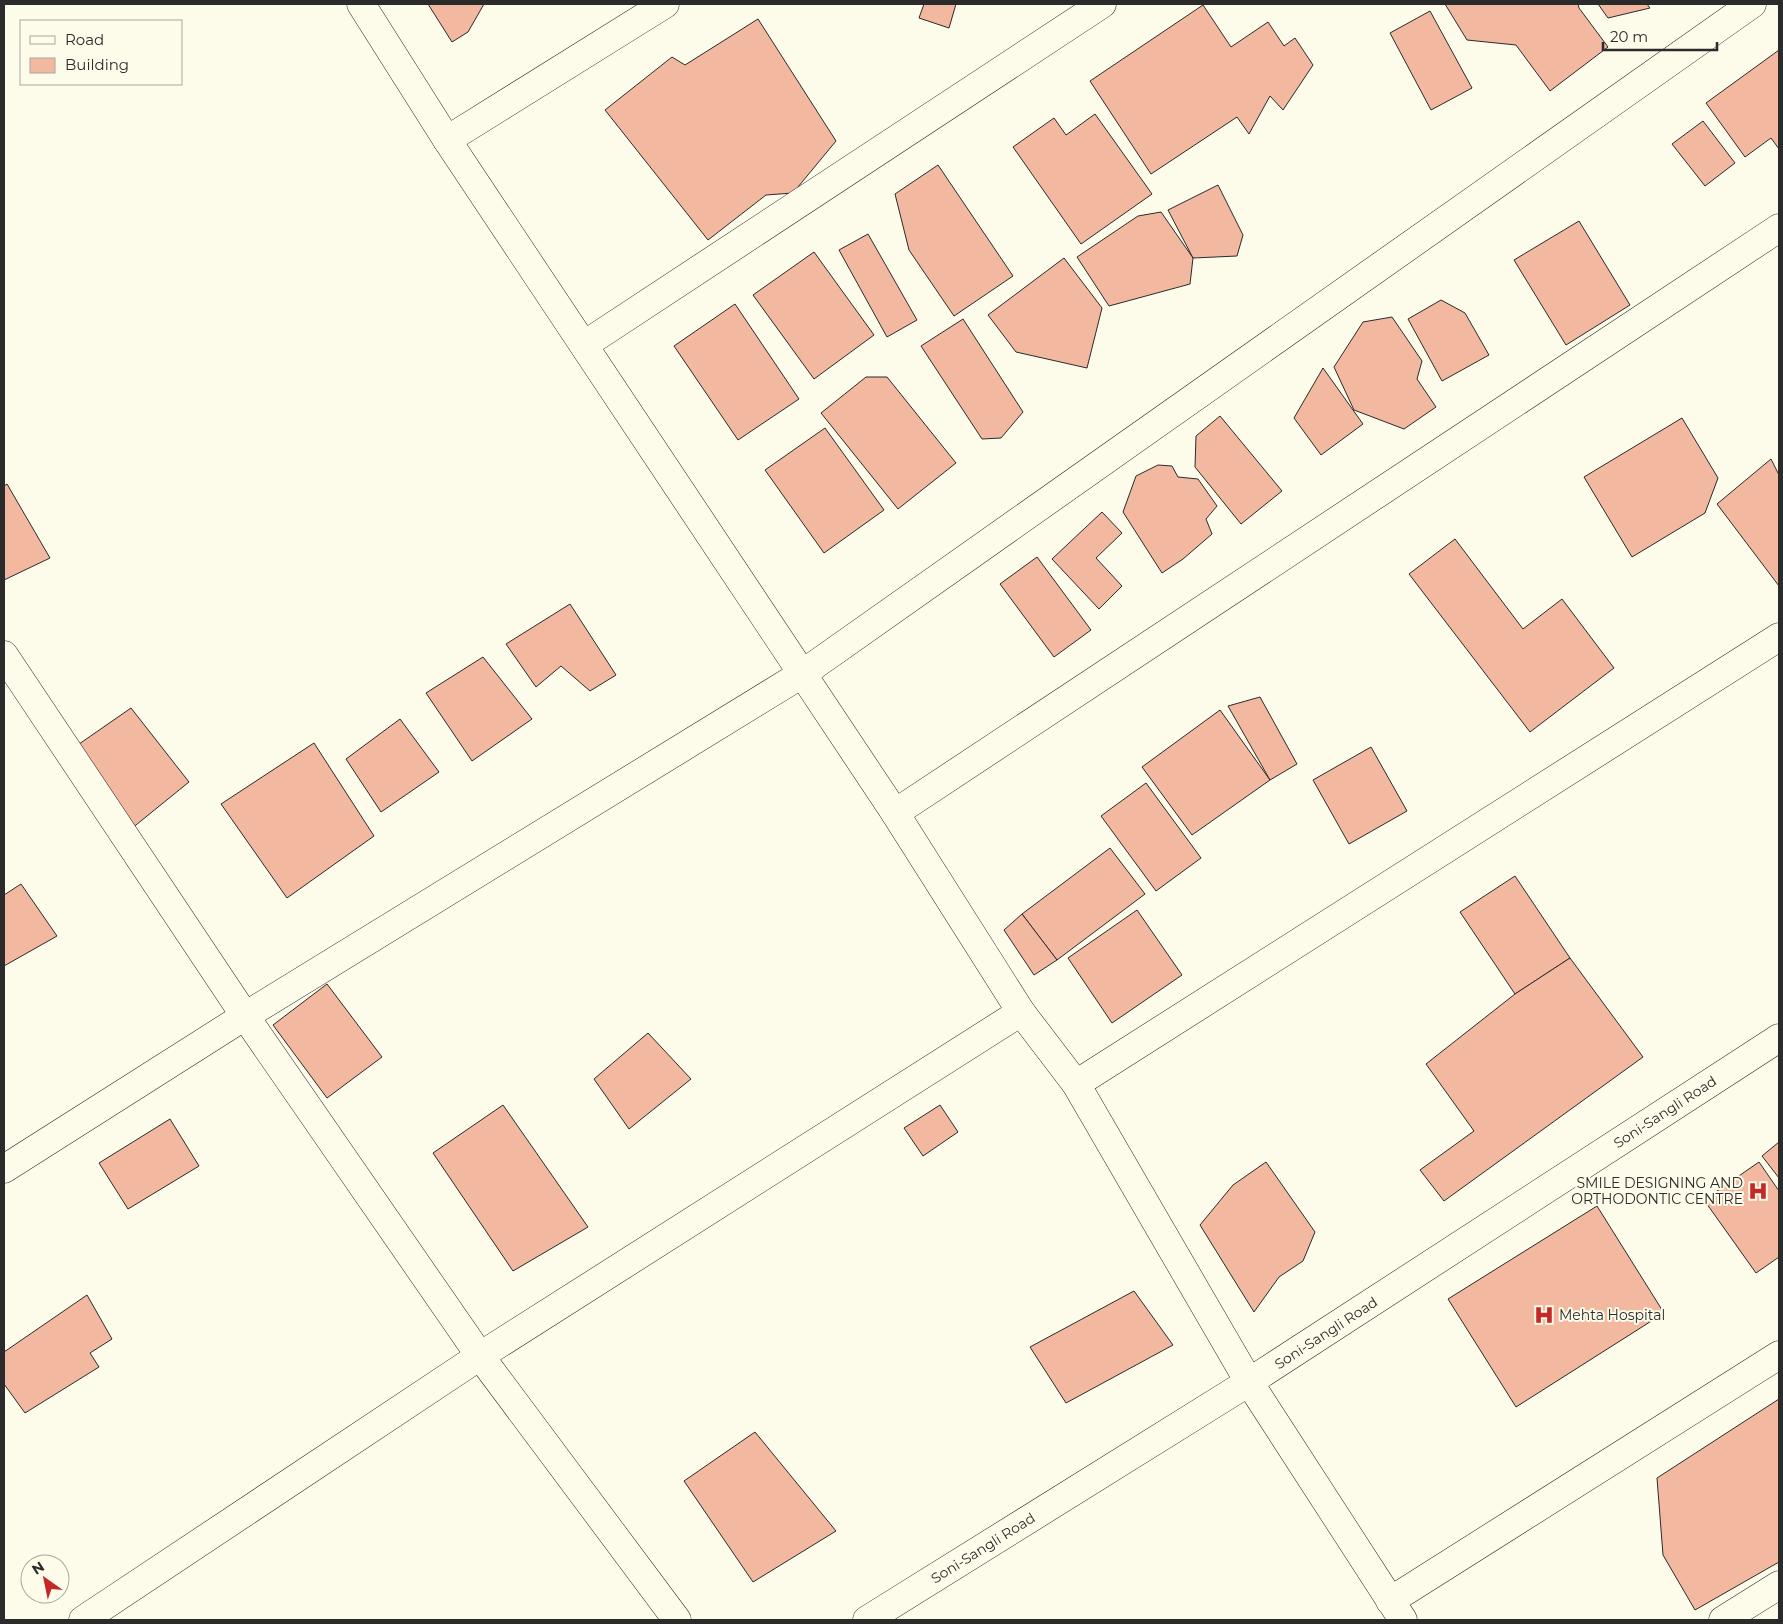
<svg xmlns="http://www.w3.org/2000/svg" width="1783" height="1624" font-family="Montserrat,sans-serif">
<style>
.building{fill:#f2b8a0;stroke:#2b2b2b}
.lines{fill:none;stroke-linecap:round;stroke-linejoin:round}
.minor-casing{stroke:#2b2b2b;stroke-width:29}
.tertiary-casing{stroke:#2b2b2b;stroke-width:29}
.primary-casing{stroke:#2b2b2b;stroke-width:29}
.minor{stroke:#fdfbea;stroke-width:28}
.tertiary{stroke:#fdfbea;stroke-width:28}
.primary{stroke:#fdfbea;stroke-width:28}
.labels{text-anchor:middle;stroke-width:4;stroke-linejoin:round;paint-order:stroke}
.street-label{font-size:14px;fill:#2b2b2b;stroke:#fdfbea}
.poi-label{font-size:14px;fill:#2b2b2b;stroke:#fdfbea;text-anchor:end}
</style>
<rect width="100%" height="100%" fill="#fdfbea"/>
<!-- building -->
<g class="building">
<polygon points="428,4 484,4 468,32 452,42"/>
<polygon points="924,4 956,4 949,28 919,18"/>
<polygon points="1445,4 1578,4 1579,8 1608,47 1550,91 1516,45 1467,40"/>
<polygon points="1598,4 1647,4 1650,8 1608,18"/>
<polygon points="1203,5 1231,47 1268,22 1284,46 1295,38 1313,65 1283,110 1270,96 1249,134 1237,117 1151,174 1090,81"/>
<polygon points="1430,11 1472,88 1431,110 1390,33"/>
<polygon points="758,19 836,141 793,193 766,195 708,240 605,110 672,57 685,65"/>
<polygon points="1779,50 1779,149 1771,138 1745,157 1706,103"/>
<polygon points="1095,114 1152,194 1081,244 1013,147 1054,118 1066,135"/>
<polygon points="1703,121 1735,163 1705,186 1672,144"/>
<polygon points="938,165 1013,276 954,316 909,250 895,194"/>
<polygon points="1218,185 1243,235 1237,256 1193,258 1168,210"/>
<polygon points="1161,212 1193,258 1190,284 1109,306 1077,257 1138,216"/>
<polygon points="1579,221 1630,305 1566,345 1514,260"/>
<polygon points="868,234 917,320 887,337 839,250"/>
<polygon points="814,252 874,335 814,379 753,295"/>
<polygon points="1064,258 1102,308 1087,368 1016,352 988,315"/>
<polygon points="1441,300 1465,313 1489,355 1442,381 1408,319"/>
<polygon points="735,304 799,399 738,440 674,346"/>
<polygon points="1392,317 1422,361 1417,379 1436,407 1404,429 1354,410 1334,367 1363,322"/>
<polygon points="963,319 1023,412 1001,438 982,439 921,346"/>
<polygon points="1323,368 1363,424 1321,455 1294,418"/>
<polygon points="866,377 887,377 956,463 898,509 821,413"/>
<polygon points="1220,416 1282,491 1241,524 1195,467 1196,436"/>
<polygon points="1682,418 1718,478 1705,513 1632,557 1584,477"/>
<polygon points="825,428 884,510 824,553 765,470"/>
<polygon points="1771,459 1779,475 1779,586 1717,504"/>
<polygon points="1158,465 1172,466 1178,477 1198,479 1217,506 1206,519 1212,534 1183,559 1162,573 1123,512 1136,476"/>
<polygon points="7,484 50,558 4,580 4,486"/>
<polygon points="1102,512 1122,533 1096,558 1122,586 1099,609 1052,559"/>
<polygon points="1455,539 1523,629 1562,599 1614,668 1530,732 1409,574"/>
<polygon points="1037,557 1091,630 1054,657 1000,584"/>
<polygon points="570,604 616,675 590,691 561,666 536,687 506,644"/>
<polygon points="483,657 532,719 472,761 426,693"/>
<polygon points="1260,697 1297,764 1270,780 1228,706"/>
<polygon points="131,708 189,782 131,829 69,751"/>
<polygon points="1220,710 1270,780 1192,835 1142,767"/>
<polygon points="400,719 439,772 381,812 346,759"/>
<polygon points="314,743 374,836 287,898 221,804"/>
<polygon points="1371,747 1407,811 1349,844 1313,780"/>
<polygon points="1146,783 1201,858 1156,891 1101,816"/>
<polygon points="1110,848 1145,894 1057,960 1022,914"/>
<polygon points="1515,876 1570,958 1515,994 1460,912"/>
<polygon points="21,884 57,936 4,966 4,895"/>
<polygon points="1137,910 1182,975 1112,1023 1068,958"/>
<polygon points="1022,914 1057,960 1034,975 1004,930"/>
<polygon points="1570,958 1643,1057 1444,1201 1420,1170 1474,1131 1426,1064 1515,994"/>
<polygon points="327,984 382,1057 327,1098 273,1025"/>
<polygon points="648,1033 691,1079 629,1129 594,1079"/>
<polygon points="503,1105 588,1227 513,1271 433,1153"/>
<polygon points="940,1105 958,1132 923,1156 904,1128"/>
<polygon points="170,1119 199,1166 128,1209 99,1163"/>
<polygon points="1779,1142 1779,1178 1762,1156"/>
<polygon points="1266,1162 1315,1232 1303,1261 1279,1277 1254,1312 1200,1225 1233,1185"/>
<polygon points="1759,1162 1779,1191 1779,1257 1756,1273 1704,1200"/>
<polygon points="1597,1206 1664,1313 1516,1407 1448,1299"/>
<polygon points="1134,1291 1173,1345 1066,1403 1030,1347"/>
<polygon points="87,1295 112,1339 90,1353 99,1367 25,1413 4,1384 4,1352"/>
<polygon points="1779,1399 1779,1562 1695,1610 1663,1555 1657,1478"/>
<polygon points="755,1432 836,1531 753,1582 684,1481"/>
</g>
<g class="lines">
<defs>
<g id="minor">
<polyline points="447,140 665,4"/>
<polyline points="584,345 1102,4"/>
<polyline points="4,655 245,1016 480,1356 677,1620"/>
<polyline points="895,813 1779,228"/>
<polyline points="1076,1084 1779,637"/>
<polyline points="4,1169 245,1016 802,674 1752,4"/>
<polyline points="1249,1382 1403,1620"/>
<polyline points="1390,1601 1779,1355"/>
<polyline points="83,1620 480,1356 1021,1012"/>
<polyline points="1723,1620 1779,1585"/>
</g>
<polyline id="tertiary" points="361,4 447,140 895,813 1021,1012 1076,1084 1249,1382"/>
<polyline id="primary" points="867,1620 1249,1382 1779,1038"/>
</defs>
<!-- minor casing -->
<use href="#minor" class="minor-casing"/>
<!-- tertiary casing -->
<use href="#tertiary" class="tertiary-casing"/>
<!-- primary casing -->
<use href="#primary" class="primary-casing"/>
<!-- minor -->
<use href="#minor" class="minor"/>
<!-- tertiary -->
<use href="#tertiary" class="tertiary"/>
<!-- primary -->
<use href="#primary" class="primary"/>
</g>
<!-- icons -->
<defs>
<symbol id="hospital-bare" viewBox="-9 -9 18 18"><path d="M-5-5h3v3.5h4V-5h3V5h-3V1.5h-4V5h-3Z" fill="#c62828" stroke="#fdfbea" stroke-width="2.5" paint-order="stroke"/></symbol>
</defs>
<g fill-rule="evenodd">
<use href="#hospital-bare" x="1744" y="1177" width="28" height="28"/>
<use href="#hospital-bare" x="1530" y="1301" width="28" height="28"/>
</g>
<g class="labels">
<!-- street labels -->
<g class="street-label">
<text transform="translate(1665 1112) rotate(-33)" y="5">Soni-Sangli Road</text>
<text transform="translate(1326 1333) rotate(-33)" y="5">Soni-Sangli Road</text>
<text transform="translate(983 1548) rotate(-32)" y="5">Soni-Sangli Road</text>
</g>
<!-- poi labels -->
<g class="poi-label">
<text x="1743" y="1188">SMILE DESIGNING AND<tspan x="1743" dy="16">ORTHODONTIC CENTRE</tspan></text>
<text x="1559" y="1320" text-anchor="start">Mehta Hospital</text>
</g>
</g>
<!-- border -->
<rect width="1783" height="1624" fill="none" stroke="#2b2b2b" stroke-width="10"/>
<!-- legend -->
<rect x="20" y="20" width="162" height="65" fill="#fdfbea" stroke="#a9a89e"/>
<rect x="30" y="36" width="25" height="8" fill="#fdfbea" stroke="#a9a89e"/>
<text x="65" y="45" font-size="15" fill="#2b2b2b">Road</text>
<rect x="30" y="58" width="25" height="15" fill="#f2b8a0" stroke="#a9a89e"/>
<text x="65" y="70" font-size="15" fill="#2b2b2b">Building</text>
<!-- north arrow -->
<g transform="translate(45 1579) rotate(327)"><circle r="24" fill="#fdfbea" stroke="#a9a89e"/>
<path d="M0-4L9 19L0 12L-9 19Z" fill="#c62828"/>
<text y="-8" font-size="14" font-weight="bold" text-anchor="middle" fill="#2b2b2b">N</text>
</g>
<!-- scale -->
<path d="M1603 42v8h114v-8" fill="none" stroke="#2b2b2b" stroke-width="2.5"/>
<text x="1610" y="42" font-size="15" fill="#2b2b2b" stroke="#fdfbea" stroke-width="4" paint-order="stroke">20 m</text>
</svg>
